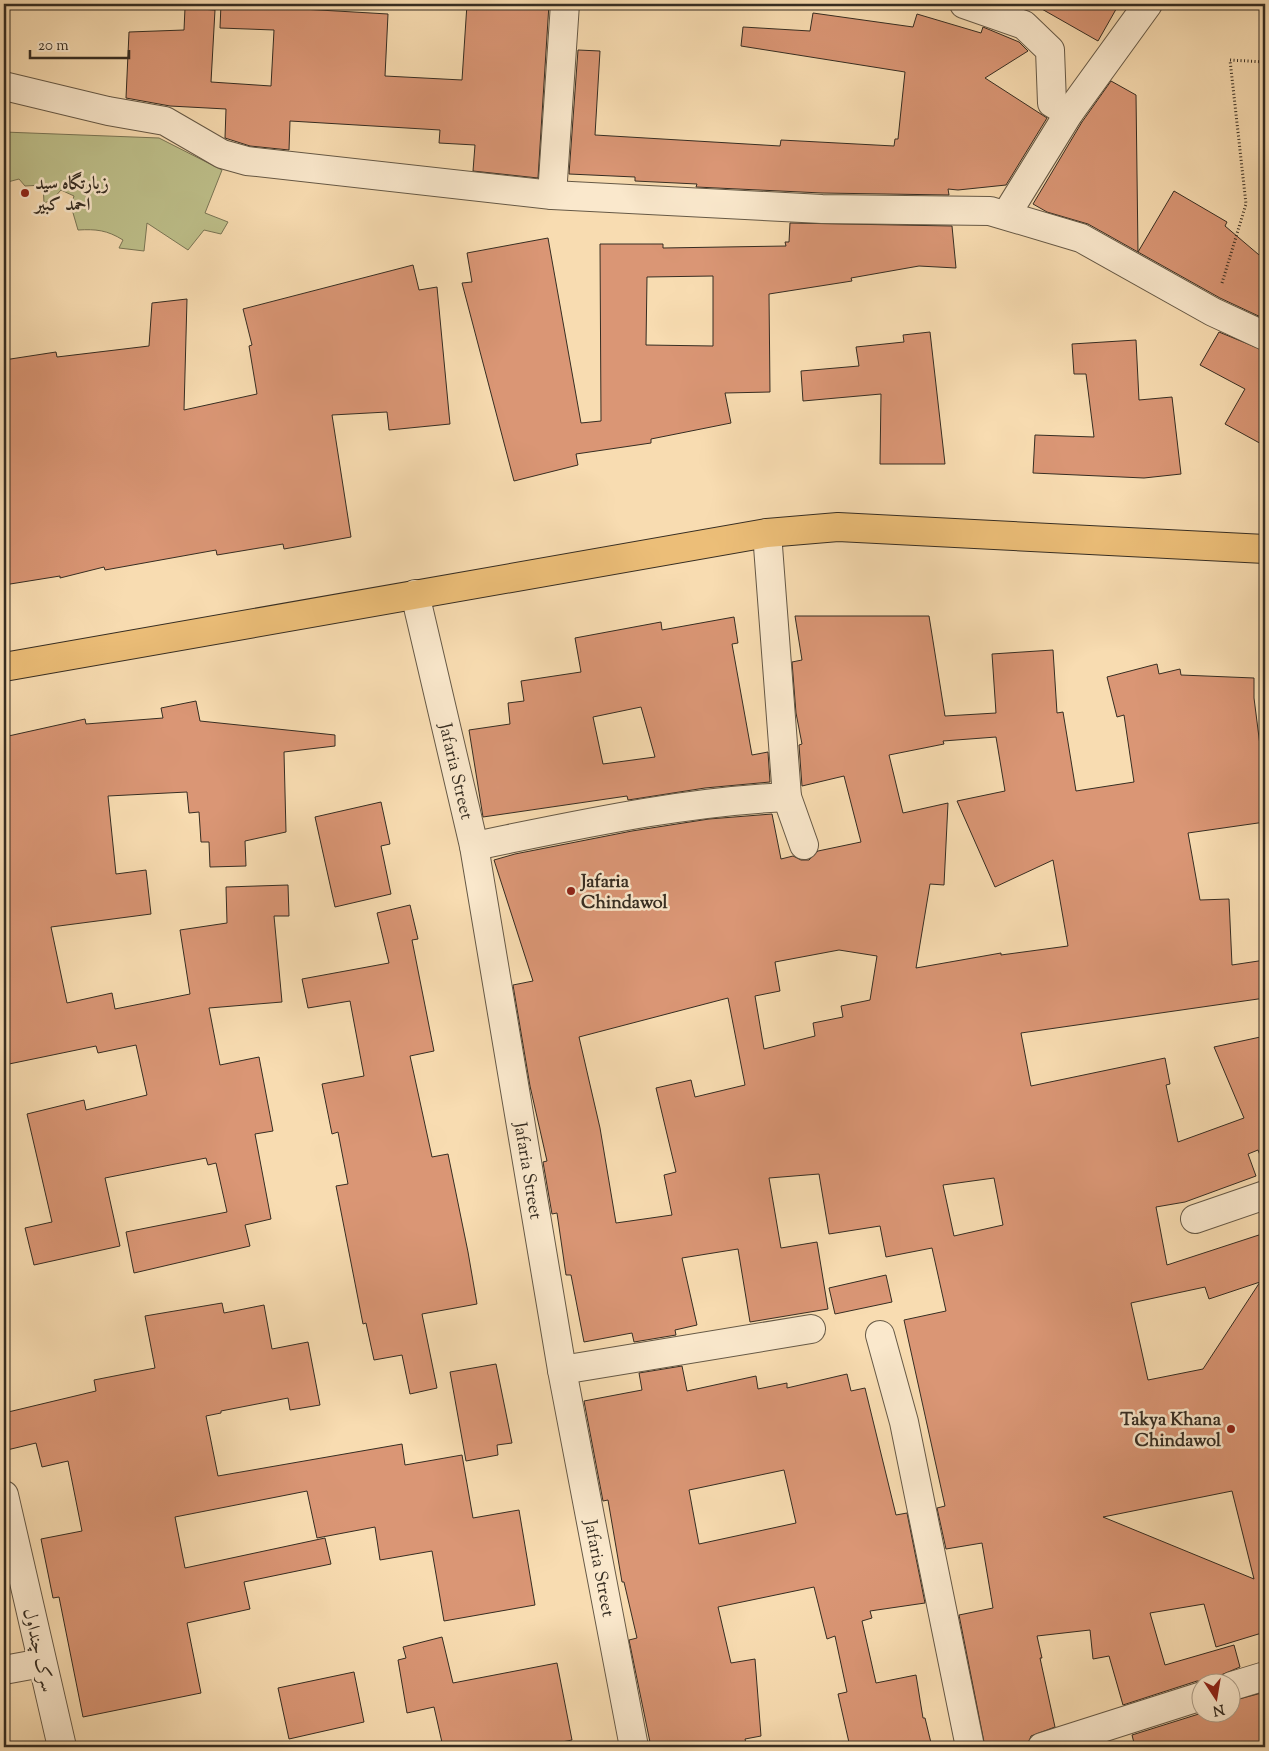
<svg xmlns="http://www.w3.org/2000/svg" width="1269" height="1751" font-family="'Sorts Mill Goudy',Amiri,serif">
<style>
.green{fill:#bec08b;stroke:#7a7656}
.building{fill:#da9675;stroke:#362d22;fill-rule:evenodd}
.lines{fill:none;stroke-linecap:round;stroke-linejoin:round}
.minor-casing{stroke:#665946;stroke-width:30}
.major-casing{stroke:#362d22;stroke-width:30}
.path{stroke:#362d22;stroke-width:3;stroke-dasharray:1 2.5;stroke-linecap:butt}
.minor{stroke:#fae8cc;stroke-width:28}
.major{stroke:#ecbe78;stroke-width:28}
.poi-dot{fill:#8f2418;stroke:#fae8cc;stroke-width:2}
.labels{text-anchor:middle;stroke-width:5;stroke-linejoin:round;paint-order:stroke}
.poi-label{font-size:18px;font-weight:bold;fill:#362d22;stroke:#fae8cc;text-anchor:start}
.street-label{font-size:18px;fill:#362d22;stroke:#fae8cc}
</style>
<rect width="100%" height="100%" fill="#f8dcb1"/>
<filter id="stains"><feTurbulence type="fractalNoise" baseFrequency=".004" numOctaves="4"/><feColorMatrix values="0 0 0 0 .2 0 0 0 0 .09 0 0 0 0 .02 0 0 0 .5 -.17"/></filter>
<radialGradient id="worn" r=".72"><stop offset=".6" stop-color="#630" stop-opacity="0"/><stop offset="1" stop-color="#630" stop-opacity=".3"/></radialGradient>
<!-- green -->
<path class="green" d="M4,132L159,138L222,170L205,213L228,222L221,234L204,230L188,250L147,223L144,251L119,248L123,240C107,230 96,229 78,230L71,206L74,196L61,190L52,200L44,203L43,185L25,186L19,179L4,183Z"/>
<!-- building -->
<g class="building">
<polygon points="221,4 303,4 302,9 388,14 385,76 462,80 467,4 549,4 538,178 473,171 475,145 439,143 440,130 290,121 289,150 250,146 225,138 226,109 170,106 126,98 129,32 184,30 185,8 215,10 211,82 271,86 274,30 220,28"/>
<polygon points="1033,4 1119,4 1098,41"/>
<polygon points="813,13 913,27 917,14 981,33 983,27 1019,42 1028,51 985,78 1047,118 1006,185 958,190 948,189 949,195 822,193 696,187 697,184 635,181 635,177 569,174 578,50 600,51 595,135 780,146 781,140 894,146 895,139 898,139 905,72 741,46 743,27 810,31"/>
<polygon points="1111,81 1136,95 1138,252 1088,224 1047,212 1033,204 1082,122"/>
<polygon points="1174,191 1227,222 1225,226 1265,260 1265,319 1220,298 1138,252"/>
<path d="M790,223L952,226L956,268L919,266L851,278L852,281L769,294L770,392L725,393L731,423L651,439V443L576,454L578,465L514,481L462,283L472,282L467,253L548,238L581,423L601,421L600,244H663V248L786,246L785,242H789ZM713,276V346L646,345L647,277Z"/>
<polygon points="413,265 419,290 437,287 450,424 389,430 387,412 332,415 351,537 284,549 283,544 217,555 216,550 105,570 104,567 60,578 60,576 4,585 4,360 56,352 57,357 149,346 152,303 187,299 184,410 257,394 249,346 252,345 243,309"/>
<polygon points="930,332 945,464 880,464 881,394 803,401 801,371 859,366 856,347 904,342 903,335"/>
<polygon points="1219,332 1265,351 1265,446 1225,424 1245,389 1200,365"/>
<polygon points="1136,340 1139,400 1172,397 1181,474 1144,478 1033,473 1035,435 1094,437 1086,374 1074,374 1072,344"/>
<path d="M795,616H929L945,716L996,713L992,654L1053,650L1057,713L1063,712L1076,791L1134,782L1124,715L1117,717L1107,677L1157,664L1159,674L1180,669L1181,675L1254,678V698L1265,785V822L1188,833L1200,900L1229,899L1232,965L1265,960V998L1021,1033L1031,1086L1165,1058L1170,1084L1166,1085L1178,1142L1244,1118L1214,1047L1265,1036V1168L1258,1150L1248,1154L1256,1176L1185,1202L1156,1207L1167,1265L1265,1233V1632L1216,1647L1204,1604L1150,1613L1165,1665L1234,1645L1240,1667L1221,1675L1217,1684L1197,1681L1123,1705L1109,1656L1093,1659L1090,1630L1037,1636L1042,1658H1040L1055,1727L1031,1736L1027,1747H985L959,1615L993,1608L982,1543L946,1549L937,1508L945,1506L904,1320L946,1311L932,1248L886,1257L880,1226L829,1234L819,1174L769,1178L781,1248L817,1242L828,1309L750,1322L738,1249L682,1258L697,1325L675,1330L676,1335L634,1342L632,1333L584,1342L571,1275H566L557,1213L552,1214L543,1162L547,1161L530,1086L513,985L533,981L494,860L515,854L632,831L709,819L772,814L781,859L793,856L801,860H809L818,851L861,842L844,776L802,786L799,745L802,744L796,713L792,662L802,660ZM996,737L1005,791L957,801L995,887L1053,860L1068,946L1001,955V953L916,968L930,884L944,885L948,803L903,813L889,755L944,744L943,741ZM839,950L877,956L870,1000L841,1006L843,1017L813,1023L815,1036L764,1049L755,996L780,991L775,962ZM728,998L745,1085L695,1097L691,1080L656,1088L676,1172L664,1175L672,1215L616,1223L600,1128L579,1037ZM994,1178L1003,1225L954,1236L943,1185ZM1260,1282L1203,1369L1148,1380L1131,1303L1205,1287L1209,1299ZM1232,1491L1254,1579L1103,1517Z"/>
<path d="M734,617L738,643L732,644L752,755L768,752L770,782L705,788L628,800L627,796L483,817L469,730L510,724L508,703L524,701L521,681L581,672L575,638L661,622L662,630ZM641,707L655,757L603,764L593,717Z"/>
<polygon points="196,701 200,721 335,735 335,746 284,752 286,832 245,841 246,866 210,867 209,842 201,842 199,812 189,813 187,792 108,796 116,874 146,870 151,914 51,927 67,1003 112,993 115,1009 190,994 180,930 227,923 226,887 288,885 289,916 274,916 282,1002 209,1008 220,1065 259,1057 273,1131 255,1134 271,1219 245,1225 250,1246 134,1273 126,1232 227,1212 216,1163 208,1165 206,1158 165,1166 105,1178 120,1246 34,1265 25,1228 52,1222 27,1114 84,1100 86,1110 147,1095 136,1045 98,1053 96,1046 9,1064 4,1041 4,737 85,719 86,724 163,718 161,708"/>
<polygon points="381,802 390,844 381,846 391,894 335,907 315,817"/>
<polygon points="410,905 418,939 412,940 434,1051 410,1056 432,1157 448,1154 468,1252 477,1304 422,1314 437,1388 410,1394 402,1355 374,1360 366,1323 363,1324 336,1186 348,1184 338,1132 332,1134 322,1084 364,1076 350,1001 308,1008 302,979 389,963 377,913"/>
<polygon points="886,1275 892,1302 835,1314 829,1288"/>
<polygon points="222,1303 224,1313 264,1305 272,1349 308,1342 320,1405 290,1410 288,1398 221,1411 221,1413 206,1416 218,1476 402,1444 405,1465 462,1455 473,1518 519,1510 535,1605 444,1621 432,1551 380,1560 375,1527 317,1538 307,1491 175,1517 185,1568 325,1538 331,1564 244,1582 250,1609 187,1623 201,1693 83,1717 59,1597 53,1598 41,1539 82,1531 68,1461 42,1467 36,1443 7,1450 4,1436 4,1413 96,1391 94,1380 155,1368 145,1316"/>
<polygon points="496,1364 512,1443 497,1445 498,1455 466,1461 450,1372"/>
<path d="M682,1366L687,1391L756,1376L758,1389L787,1383V1388L847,1374L851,1391L865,1388L896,1515L907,1513L925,1603L870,1611L872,1618L862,1621L876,1683L916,1675L923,1718H925L932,1747H850L838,1694L847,1692L835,1636L827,1639L814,1587L718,1607L731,1663L755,1659L761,1736L745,1739L747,1747H651L629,1640L637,1638L624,1582H622L608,1500L603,1501L584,1401L642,1390L639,1373ZM784,1470L796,1523L699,1544L689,1490Z"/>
<polygon points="442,1637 453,1683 557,1663 572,1740 536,1747 443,1747 434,1707 407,1713 398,1660 406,1658 403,1647"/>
<polygon points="354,1672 364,1722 289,1739 278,1688"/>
<polygon points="1265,1692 1265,1747 1135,1747 1132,1735 1202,1713 1232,1714 1232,1701"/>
</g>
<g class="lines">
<defs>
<g id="minor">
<polyline points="964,4 1024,25 1050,50 1052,103 1069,113"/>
<polyline points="4,86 108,111 165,121 222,154 247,161 552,195 822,209 990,211 1081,238 1213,312 1265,336"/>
<polyline points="552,195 565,4"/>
<polyline points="1006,215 1069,113 1148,4"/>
<polyline points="767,533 787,797 804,845"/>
<path id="s1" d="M415,594L474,846L562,1370L634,1747"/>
<path d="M474,846C578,825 680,802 787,797"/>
<polyline points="1195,1219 1265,1195"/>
<polyline points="880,1335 904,1422 970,1747"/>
<polyline points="562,1370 811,1329"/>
<polyline points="4,1495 62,1747"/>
<polyline points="4,1670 42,1663"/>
<polyline points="1232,1686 1265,1676"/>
<polyline points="1042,1747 1202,1696"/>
</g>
<polyline id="major" points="4,667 767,533 838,527 1265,549"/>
</defs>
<!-- minor casing -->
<use href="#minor" class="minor-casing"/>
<!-- major casing -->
<use href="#major" class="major-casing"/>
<!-- path -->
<polyline class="path" points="1222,283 1246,204 1230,60 1265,62"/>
<!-- minor -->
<use href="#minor" class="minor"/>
<!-- major -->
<use href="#major" class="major"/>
</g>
<!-- markers -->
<g class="poi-dot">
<circle cx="25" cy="193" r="5"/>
<circle cx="571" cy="891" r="5"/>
<circle cx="1231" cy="1429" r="5"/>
</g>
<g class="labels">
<!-- poi labels -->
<g class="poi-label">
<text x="35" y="189">زیارتگاه سید<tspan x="35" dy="21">احمد کبیر</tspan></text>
<text x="581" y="887">Jafaria<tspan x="581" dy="21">Chindawol</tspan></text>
<text x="1221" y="1425" text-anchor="end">Takya Khana<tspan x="1221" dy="21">Chindawol</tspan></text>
</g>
<!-- street labels -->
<g class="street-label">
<text dy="6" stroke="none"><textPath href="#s1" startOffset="182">Jafaria Street</textPath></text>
<text dy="6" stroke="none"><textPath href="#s1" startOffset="588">Jafaria Street</textPath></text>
<text dy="6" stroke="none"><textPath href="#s1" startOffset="992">Jafaria Street</textPath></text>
<text transform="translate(39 1650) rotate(77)" y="6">سرک چنداول</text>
</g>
</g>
<!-- margin -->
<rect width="1269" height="1751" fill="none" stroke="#f8dcb1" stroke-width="20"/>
<rect x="5" y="5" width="1259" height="1741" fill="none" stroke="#362d22" stroke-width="2.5"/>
<rect x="10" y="10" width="1249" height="1731" fill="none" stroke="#362d22"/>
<!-- north arrow -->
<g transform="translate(1216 1698) rotate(168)"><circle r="24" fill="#fae8cc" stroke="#ac9d88"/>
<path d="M0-4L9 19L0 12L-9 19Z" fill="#8f2418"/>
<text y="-8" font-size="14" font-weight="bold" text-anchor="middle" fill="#362d22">N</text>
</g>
<!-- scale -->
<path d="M30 50v8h99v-8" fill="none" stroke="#362d22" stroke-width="2.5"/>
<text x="38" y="50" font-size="15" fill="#362d22" stroke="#fae8cc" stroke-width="4" paint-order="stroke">20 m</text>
<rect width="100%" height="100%" filter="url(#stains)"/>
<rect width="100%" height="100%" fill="url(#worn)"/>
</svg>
